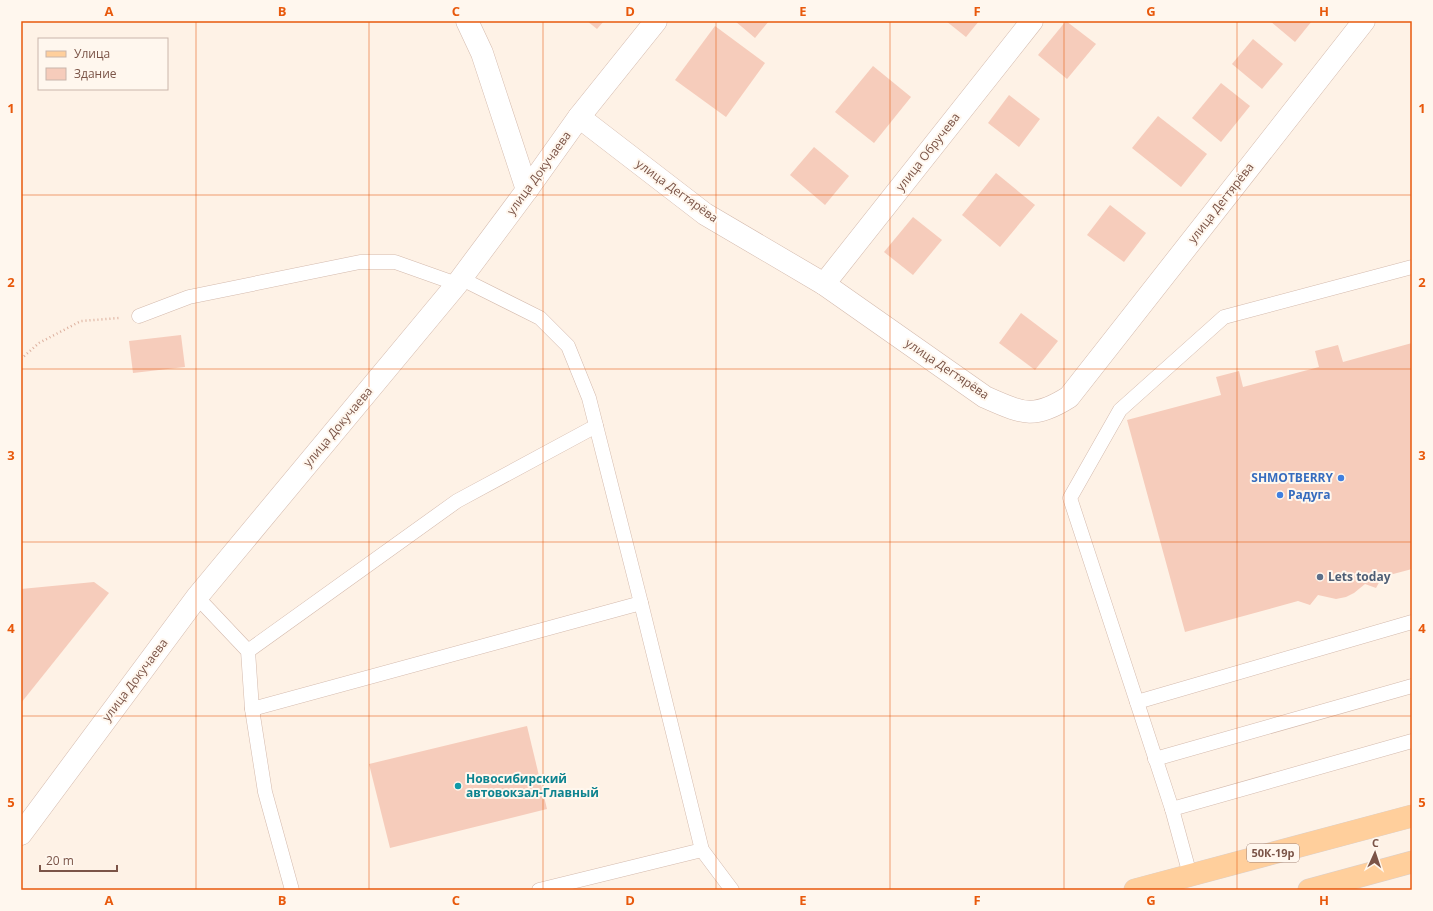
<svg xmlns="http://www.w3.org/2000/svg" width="1433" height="911" font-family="'Open Sans',sans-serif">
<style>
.building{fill:#f6ccbb}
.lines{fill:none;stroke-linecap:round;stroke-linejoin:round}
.service-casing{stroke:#d4baad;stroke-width:15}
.minor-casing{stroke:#d4baad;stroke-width:23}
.primary-casing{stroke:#dacfcb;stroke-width:23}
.path{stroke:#dcaf9d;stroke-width:2.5;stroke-dasharray:1 3;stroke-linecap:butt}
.service{stroke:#fff;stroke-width:14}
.minor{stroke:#fff;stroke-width:22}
.primary{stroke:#ffcf9c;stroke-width:22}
.grid{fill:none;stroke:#e8590c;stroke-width:1;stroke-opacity:0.55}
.shop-dot{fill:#3f7fe0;stroke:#fff7ee;stroke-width:1.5}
.service-dot{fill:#5c6f8a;stroke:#fff7ee;stroke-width:1.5}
.culture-dot{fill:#0f9aa8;stroke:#fff7ee;stroke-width:1.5}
.labels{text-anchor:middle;stroke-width:4;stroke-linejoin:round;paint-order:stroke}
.shield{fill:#fff7ee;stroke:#a38579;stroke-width:1}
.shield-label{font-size:11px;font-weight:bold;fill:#7b5447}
.street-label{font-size:12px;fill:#7b5447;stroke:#fff7ee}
.shop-label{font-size:12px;font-weight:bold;fill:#366cbe;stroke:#fff7ee;text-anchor:end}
.service-label{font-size:12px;font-weight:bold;fill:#4e5e75;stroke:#fff7ee;text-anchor:start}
.culture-label{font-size:12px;font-weight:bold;fill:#0d838f;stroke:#fff7ee;text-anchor:start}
.neatline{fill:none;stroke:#e8590c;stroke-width:1.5}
.grid-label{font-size:13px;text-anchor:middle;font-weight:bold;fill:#e8590c}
</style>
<rect width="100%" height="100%" fill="#fef2e6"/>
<!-- building -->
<g class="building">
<polygon points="587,21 604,21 597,29"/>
<polygon points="735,21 769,21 755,38"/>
<polygon points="946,21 979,21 966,37"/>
<polygon points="1066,21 1096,44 1067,79 1038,55"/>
<polygon points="1270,21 1312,21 1295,42"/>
<polygon points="715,26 765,63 726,117 675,80"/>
<polygon points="1253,39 1283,64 1262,89 1232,64"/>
<polygon points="873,66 911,97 874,143 835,112"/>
<polygon points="1221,83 1250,106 1221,142 1192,118"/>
<polygon points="1009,95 1040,119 1019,147 988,123"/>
<polygon points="1158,116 1207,154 1181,187 1132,148"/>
<polygon points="814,147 849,176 825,205 790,175"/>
<polygon points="996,173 1035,205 1000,247 962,215"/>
<polygon points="1110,205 1146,233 1124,262 1087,235"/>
<polygon points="913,217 942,240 913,275 884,252"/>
<polygon points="1021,313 1058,341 1035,370 999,343"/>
<polygon points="181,335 185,367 133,373 129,341"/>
<polygon points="1412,343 1412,569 1382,577 1376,588 1365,584 1354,593 1346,597 1336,599 1318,595 1310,605 1298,601 1185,632 1127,420 1221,395 1216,377 1239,371 1243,387 1319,367 1315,351 1338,345 1343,362"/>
<polygon points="94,582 109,593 21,703 21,589"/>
<polygon points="527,726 547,809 390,848 369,764"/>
</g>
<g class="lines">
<defs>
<g id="service">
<polyline points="460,278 540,318 568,346 589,398 641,603"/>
<polyline points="139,316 189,297 360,262 395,262 457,284"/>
<polyline points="197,597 248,651 252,709 641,603 702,850 732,890"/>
<polyline points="248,651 457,501 596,426"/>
<polyline points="1137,702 1412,622"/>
<polyline points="252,709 265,792 292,890"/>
<polyline points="1155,759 1412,686"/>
<polyline points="1172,809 1412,741"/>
<polyline points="1190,875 1172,809 1070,498 1120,410 1224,317 1412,267"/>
<polyline points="539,890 702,850"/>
</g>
<g id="minor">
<polyline points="467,21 482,53 527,190"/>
<path d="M579,117L705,214L824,284L985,397C1022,413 1033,420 1069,397L1364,21"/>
<polyline points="824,284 1032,21"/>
<polyline points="21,834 197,597 457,284 527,190 579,117 656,21"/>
</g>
<g id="primary">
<polyline points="1135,890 1412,816"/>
<polyline points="1309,890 1412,862"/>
</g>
</defs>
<!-- service casing -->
<use href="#service" class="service-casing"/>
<!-- minor casing -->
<use href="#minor" class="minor-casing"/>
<!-- primary casing -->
<use href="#primary" class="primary-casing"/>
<!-- path -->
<polyline class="path" points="21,359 39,343 81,321 119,318"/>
<!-- service -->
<use href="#service" class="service"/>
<!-- minor -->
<use href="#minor" class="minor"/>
<!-- primary -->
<use href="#primary" class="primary"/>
</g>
<!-- grid -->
<path class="grid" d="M196,21V890M369,21V890M543,21V890M716,21V890M890,21V890M1064,21V890M1237,21V890M21,195H1412M21,369H1412M21,542H1412M21,716H1412"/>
<!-- markers -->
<g class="shop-dot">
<circle cx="1341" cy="478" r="4"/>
<circle cx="1280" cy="495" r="4"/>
</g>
<circle class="service-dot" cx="1320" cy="577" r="4"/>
<circle class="culture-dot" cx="458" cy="786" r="4"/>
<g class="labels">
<!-- shield labels -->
<rect class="shield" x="1247" y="844" width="52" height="18" rx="3"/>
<g class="shield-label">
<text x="1273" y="857">50К-19р</text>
</g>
<!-- street labels -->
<g class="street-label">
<text transform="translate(928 152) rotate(-52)" y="4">улица Обручева</text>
<text transform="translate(539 173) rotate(-54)" y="4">улица Докучаева</text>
<text transform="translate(677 191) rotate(36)" y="4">улица Дегтярёва</text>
<text transform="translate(1221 203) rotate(-52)" y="4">улица Дегтярёва</text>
<text transform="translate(947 369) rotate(34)" y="4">улица Дегтярёва</text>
<text transform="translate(338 427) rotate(-50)" y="4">улица Докучаева</text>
<text transform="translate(135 680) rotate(-53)" y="4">улица Докучаева</text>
</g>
<!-- shop labels -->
<g class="shop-label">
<text x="1333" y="482">SHMOTBERRY</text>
<text x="1288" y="499" text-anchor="start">Радуга</text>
</g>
<!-- service labels -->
<g class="service-label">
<text x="1328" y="581">Lets today</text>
</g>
<!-- culture labels -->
<g class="culture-label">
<text x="466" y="783">Новосибирский<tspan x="466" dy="14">автовокзал-Главный</tspan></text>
</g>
</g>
<!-- border -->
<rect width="1433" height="911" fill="none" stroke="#fff7ee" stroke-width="44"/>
<!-- legend -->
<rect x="38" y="38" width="130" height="52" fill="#fff7ee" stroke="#cab6ab"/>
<rect x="46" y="51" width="20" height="6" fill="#ffcf9c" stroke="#cab6ab"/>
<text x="74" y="58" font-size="12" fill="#7b5447">Улица</text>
<rect x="46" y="68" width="20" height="12" fill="#f6ccbb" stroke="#cab6ab"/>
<text x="74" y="78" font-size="12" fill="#7b5447">Здание</text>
<!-- north arrow -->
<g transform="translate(1375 853) rotate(3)" stroke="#fff7ee" stroke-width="3" paint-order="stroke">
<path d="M0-3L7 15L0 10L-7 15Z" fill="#7b5447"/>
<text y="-6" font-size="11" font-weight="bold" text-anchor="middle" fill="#7b5447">С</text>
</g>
<!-- scale -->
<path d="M40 865v6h77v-6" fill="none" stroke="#7b5447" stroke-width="2"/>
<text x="46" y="865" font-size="12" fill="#7b5447" stroke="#fff7ee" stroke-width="3" paint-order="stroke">20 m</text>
<rect x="22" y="22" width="1389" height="867" class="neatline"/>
<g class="grid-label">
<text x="109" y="16">A</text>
<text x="282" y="16">B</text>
<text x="456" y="16">C</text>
<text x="630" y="16">D</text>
<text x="803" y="16">E</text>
<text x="977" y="16">F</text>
<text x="1151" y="16">G</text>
<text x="1324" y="16">H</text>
<text x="11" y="113">1</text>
<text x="1422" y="113">1</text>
<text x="11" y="287">2</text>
<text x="1422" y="287">2</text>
<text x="11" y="460">3</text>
<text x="1422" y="460">3</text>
<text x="11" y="633">4</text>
<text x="1422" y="633">4</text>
<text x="11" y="807">5</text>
<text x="1422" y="807">5</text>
<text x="109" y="905">A</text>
<text x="282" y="905">B</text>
<text x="456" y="905">C</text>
<text x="630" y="905">D</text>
<text x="803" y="905">E</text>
<text x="977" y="905">F</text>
<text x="1151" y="905">G</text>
<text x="1324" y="905">H</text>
</g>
</svg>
